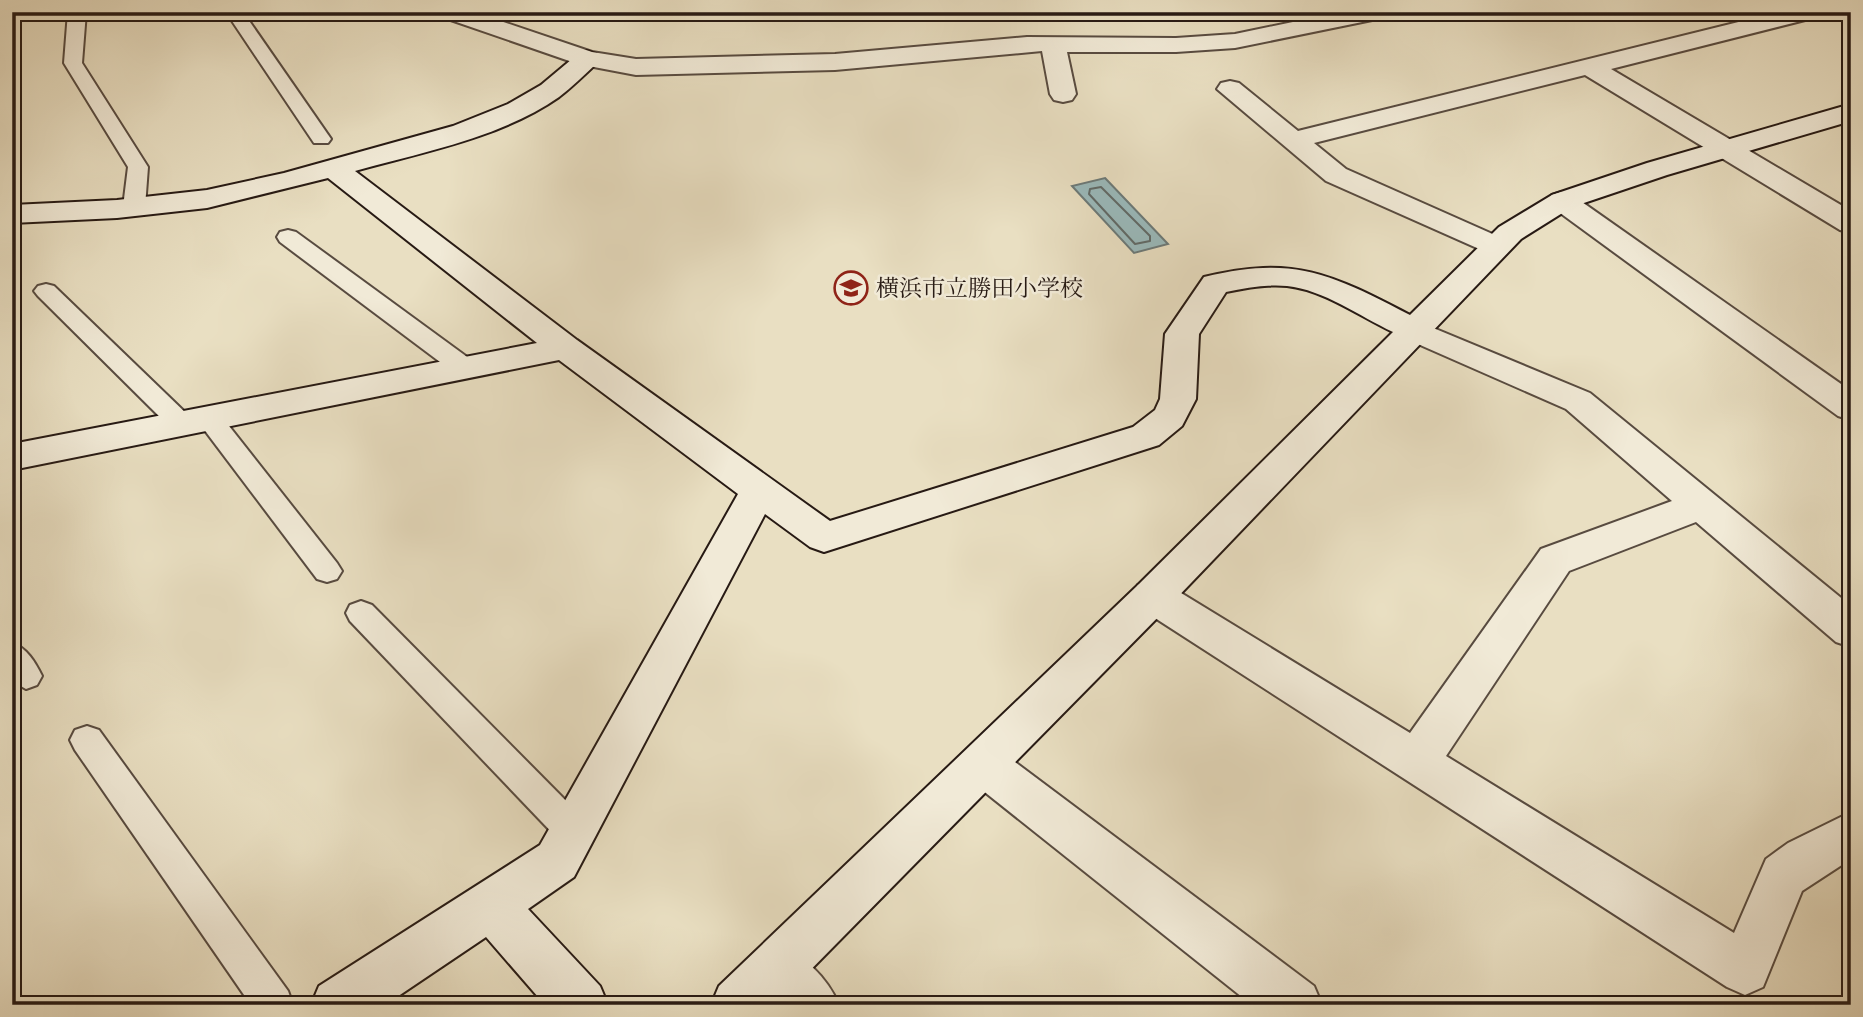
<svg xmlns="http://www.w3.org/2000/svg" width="1863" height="1017" font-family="Cardo,'Noto Serif JP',serif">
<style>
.water{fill:#9ababc;stroke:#6c7a79;stroke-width:2}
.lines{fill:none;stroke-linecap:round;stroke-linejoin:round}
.shore{stroke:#606a68;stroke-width:2}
.lane-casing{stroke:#584b40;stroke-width:4}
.street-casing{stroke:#584b40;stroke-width:4}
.secondary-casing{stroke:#271a14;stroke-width:4}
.lane{fill:#f1ead7;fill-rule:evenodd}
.street{fill:#f1ead7;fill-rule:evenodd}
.secondary{fill:#f1ead7;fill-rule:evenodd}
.labels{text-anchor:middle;stroke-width:5;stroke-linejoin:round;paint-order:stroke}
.poi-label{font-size:23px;fill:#271a14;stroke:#f1ead7;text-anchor:start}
</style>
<rect width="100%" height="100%" fill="#e9dfc2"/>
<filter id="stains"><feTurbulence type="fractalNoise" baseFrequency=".00286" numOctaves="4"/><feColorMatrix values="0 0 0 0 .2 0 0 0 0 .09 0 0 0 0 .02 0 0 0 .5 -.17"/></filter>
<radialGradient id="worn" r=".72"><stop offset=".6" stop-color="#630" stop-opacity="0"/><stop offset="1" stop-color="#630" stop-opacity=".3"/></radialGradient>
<!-- water -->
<polygon class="water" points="1105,178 1168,244 1134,253 1072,186"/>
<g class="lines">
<!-- shore -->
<polygon class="shore" points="1101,187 1150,236 1150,241 1135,244 1089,194 1090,189"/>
<defs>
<g id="lane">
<polygon points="68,12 86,12 82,63 148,167 145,207 142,212 126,212 123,207 128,167 64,63"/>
<polygon points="226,12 243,12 331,139 328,143 314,143"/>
<polygon points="288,230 296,232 474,362 477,368 474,374 465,376 456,374 280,242 277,237 280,232"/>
<polygon points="46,284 54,286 190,417 194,423 190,429 181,432 172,429 38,296 34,291 38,286"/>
<polygon points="209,409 218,412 337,563 342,571 337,579 327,582 317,579 200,424 196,418 200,412"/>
<polygon points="361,601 372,605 585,820 590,831 585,842 573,847 561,842 350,621 346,613 350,605"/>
<path d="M12,643C27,648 35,662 42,676L37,685L26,689L12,681Z"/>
<polygon points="87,726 99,730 288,991 293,1005 251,1005 75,750 70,740 75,730"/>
</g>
<g id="street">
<polygon points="438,12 474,12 592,52 636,59 835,54 1027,37 1176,38 1235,34 1341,12 1389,12 1385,17 1377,19 1235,48 1176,52 1067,52 1076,94 1072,100 1063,102 1054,100 1050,94 1042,51 835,70 636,75 578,64 442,17"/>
<polygon points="1779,12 1821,12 1817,17 1611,69 1851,211 1851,233 1840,230 1585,75 1314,143 1346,169 1506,240 1510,247 1506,254 1495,256 1326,181 1217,89 1221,83 1230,81 1239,83 1298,131"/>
<polygon points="1562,192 1572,195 1851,391 1851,420 1838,416 1552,207 1547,201 1552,195"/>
<polygon points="1414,320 1590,393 1851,606 1851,647 1836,642 1696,522 1569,571 1446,756 1734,933 1766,859 1788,843 1851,812 1851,859 1802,891 1763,987 1745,995 1727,987 1138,607 1132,596 1138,585 1153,580 1168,585 1410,733 1541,549 1672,501 1566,409 1402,337 1397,330 1402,323"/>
<polygon points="983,744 999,750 1314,986 1322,1005 1252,1005 967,778 960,764 967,750"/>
<path d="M775,943C803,954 827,977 839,1005H774L757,987L749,969L757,951Z"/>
</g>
<path id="secondary" d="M587,51L596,54L600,59L596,64C584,75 572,87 559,97C500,138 423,152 355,171L577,340L830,521L1133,427L1155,410L1160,399L1165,334L1204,277C1294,255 1331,274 1410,315L1499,227L1552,195L1647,163L1851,104V121L1667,175L1572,207L1521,239L1168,607L776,1005H711L719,986L1138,585L1393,332C1359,316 1324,290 1287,286C1267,284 1246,288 1226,292L1199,334L1196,399L1182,426L1159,445L824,552L810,547L765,514L574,877L528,909L600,986L608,1005H545L486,937L385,1005H311L319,986L540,845L738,494L559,360L12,470V444L537,343L328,178L207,208L117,218L12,223V205L117,200L207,190L284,173L453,126L508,104L541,85L578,54Z"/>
</defs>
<!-- lane casing -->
<use href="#lane" class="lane-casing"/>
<!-- street casing -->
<use href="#street" class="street-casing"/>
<!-- secondary casing -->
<use href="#secondary" class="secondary-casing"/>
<!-- lane -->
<use href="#lane" class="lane"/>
<!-- street -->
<use href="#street" class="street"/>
<!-- secondary -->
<use href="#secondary" class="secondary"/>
</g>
<!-- icons -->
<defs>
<symbol id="school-ring" viewBox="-11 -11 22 22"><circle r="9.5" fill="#f1ead7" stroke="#8f2418" stroke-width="1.5"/><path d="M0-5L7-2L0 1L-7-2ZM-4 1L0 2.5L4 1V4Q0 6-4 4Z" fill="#8f2418"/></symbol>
</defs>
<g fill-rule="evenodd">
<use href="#school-ring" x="832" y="269" width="38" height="38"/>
</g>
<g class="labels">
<!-- poi labels -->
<g class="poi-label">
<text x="876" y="296">横浜市立勝田小学校</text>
</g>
</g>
<!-- margin -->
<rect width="1863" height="1017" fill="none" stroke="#e9dfc2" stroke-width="42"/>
<rect x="14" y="14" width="1835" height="989" fill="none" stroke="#271a14" stroke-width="3.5"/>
<rect x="21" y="21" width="1821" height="975" fill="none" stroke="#271a14" stroke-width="2"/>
<rect width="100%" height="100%" filter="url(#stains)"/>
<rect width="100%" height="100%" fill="url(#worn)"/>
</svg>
